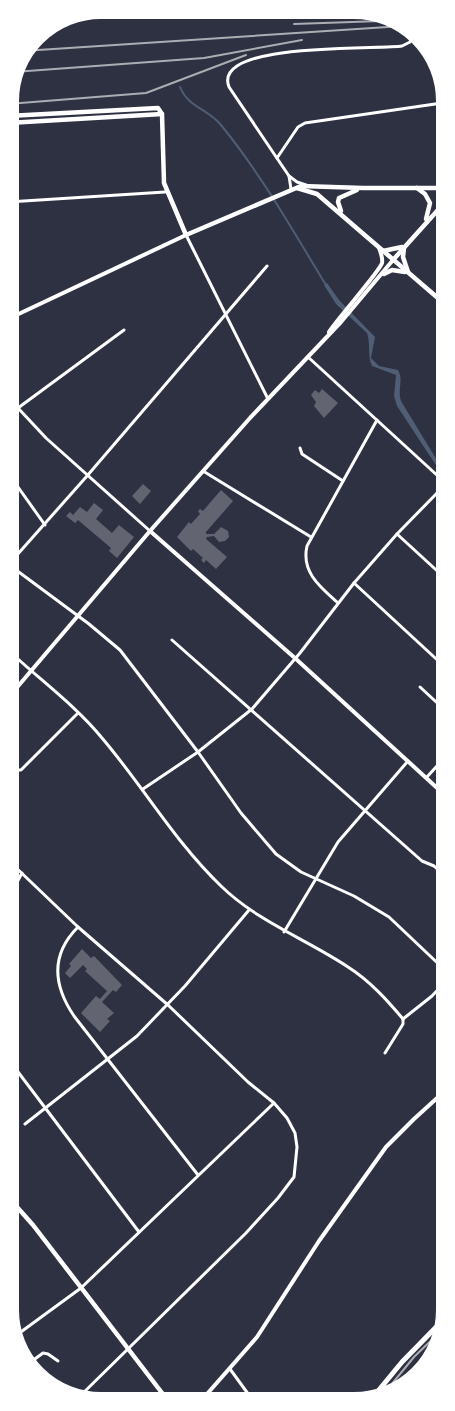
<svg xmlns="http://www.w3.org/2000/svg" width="455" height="1411" font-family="Lora,serif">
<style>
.water{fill:#4f5d75}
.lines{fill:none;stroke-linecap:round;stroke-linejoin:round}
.stream{stroke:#4f5d75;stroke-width:2}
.building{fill:#626471}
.minor{stroke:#fff;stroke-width:3}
.tertiary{stroke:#fff;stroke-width:4}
.secondary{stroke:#fff;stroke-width:4.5}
.primary{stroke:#fff;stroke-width:5}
.rail{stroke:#abadb3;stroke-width:2}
.rim{fill:none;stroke:#fff;stroke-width:6}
</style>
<rect width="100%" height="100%" fill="#2d3142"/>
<!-- water -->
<path class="water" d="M327,283L339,300L375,337L371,358L379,366L398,370C404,380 397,390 401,401L446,475L445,479L397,406L394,396L396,375L372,366C367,355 371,345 367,333L336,304L324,285Z"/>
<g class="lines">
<!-- stream -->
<g class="stream">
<polyline points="170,8 174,16"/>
<path d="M180,87C188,107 208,109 221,125C261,174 293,231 326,285"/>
</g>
</g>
<!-- building -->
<g class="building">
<polygon points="322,389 338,403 324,418 314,406 316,402 311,395 315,390 319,393"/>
<polygon points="143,484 151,491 140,504 132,496"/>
<polygon points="221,490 233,501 206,532 206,534 214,534 221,527 228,531 229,537 225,541 219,542 214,536 207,537 206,539 227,557 216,569 206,560 204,563 201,560 203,558 193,549 191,551 177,537 189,522 191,524 200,514 198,511 200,509 203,511"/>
<polygon points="94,503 103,510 96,519 112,533 119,525 134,537 117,558 109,551 111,548 78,520 75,523 66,516 70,512 73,515 80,507 87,512"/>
<polygon points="82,949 91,958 94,956 122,985 116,992 113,990 102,1002 114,1013 107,1019 110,1021 100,1032 81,1013 96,996 100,999 107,991 85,971 87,969 83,965 70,978 65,973 71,966 69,964"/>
</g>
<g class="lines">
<!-- minor -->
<g class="minor">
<polyline points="233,8 253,12 276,9"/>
<polyline points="8,146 8,218"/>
<polyline points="277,158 298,127 305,123 442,103 446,111"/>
<polyline points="289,176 291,189"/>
<path d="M306,185L297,182L289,176L229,87C211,41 379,50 402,46L410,42L415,32"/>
<polyline points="8,202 165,192"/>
<polyline points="186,235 268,399"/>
<polyline points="124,330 18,408 46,438 150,531"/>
<polyline points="300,448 302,454 343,481"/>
<polyline points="203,471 311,537"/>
<polyline points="8,473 45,525"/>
<polyline points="397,534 446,579"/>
<polyline points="8,564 89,624 120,650 198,752 241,813 276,854 301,872 354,896 389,917 447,972"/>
<polyline points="9,564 87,476 267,266"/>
<polyline points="354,583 446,668"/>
<path d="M338,603C320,587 301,572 307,546L377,420"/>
<polyline points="172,640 422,861 434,866 447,878"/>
<path d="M8,650C39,679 75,705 102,738C143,786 175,842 221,886C258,922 306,939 348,967C370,981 387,1000 403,1019V1024L385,1053"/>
<polyline points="420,687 447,712"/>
<polyline points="9,766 17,770 21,770 78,713"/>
<polyline points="426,778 447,755"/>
<polyline points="143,789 198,752 252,709 300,653 354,583 397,534 440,490 439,477 308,357"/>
<polyline points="9,861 78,927 168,1005 248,1082 274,1103 287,1118 295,1133 297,1147 294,1177 278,1198 246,1233 77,1399"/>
<polyline points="9,897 22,873"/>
<path d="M78,927C50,955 53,985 74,1016L198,1175"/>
<polyline points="284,932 338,842 408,761"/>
<polyline points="403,1019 432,996 447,980"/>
<polyline points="9,1060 139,1232"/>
<polyline points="25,1124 137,1036 185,986 249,910"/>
<polyline points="9,1321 19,1333"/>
<polyline points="14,1337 81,1288 274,1103"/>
<polyline points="28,1364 43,1353 48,1354 58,1361"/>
<polyline points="230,1369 254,1402"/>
<polyline points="406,1382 433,1352"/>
</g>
<!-- tertiary -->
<g class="tertiary">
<polyline points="8,319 186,235"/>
<path d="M329,332C337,319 380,271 382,263C383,258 381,253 379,248"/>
<polyline points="150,531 296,659 447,797"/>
<polyline points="8,698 150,531 250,418 341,322 393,260"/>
<polyline points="200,1402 257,1337 319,1241 386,1147 414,1119 447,1089"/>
</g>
<!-- secondary -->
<g class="secondary">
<polyline points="8,116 158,108 162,114 164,183 186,235 301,186 363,188 446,188"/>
<polyline points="8,123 162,114"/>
<polyline points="297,188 317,194 446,305"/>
<polyline points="417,188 425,194 430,203 426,219"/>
<polyline points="341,211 338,202 339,198 357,190"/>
<polyline points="404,248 403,257 408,272"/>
<polyline points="383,251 402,247"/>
<polyline points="393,260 446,201"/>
<polyline points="384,274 392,270 405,272"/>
<polyline points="9,1198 33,1225 169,1402"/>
</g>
<!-- primary -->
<polyline class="primary" points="369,1402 402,1362 447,1316"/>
<!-- rail -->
<g class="rail">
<polyline points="294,24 381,21"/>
<polyline points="23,51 403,26"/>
<polyline points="14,72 204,58 302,40"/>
<polyline points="8,104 146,93 246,55"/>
<polyline points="382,1396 414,1357 442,1330"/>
</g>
</g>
<!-- crop -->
<path d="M0 0H455V1411H0ZM101 16H354A85 85 0 0 1 439 101V1310A85 85 0 0 1 354 1395H101A85 85 0 0 1 16 1310V101A85 85 0 0 1 101 16Z" fill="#fff" fill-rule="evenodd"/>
<path class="rim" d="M101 16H354A85 85 0 0 1 439 101V1310A85 85 0 0 1 354 1395H101A85 85 0 0 1 16 1310V101A85 85 0 0 1 101 16Z"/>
</svg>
